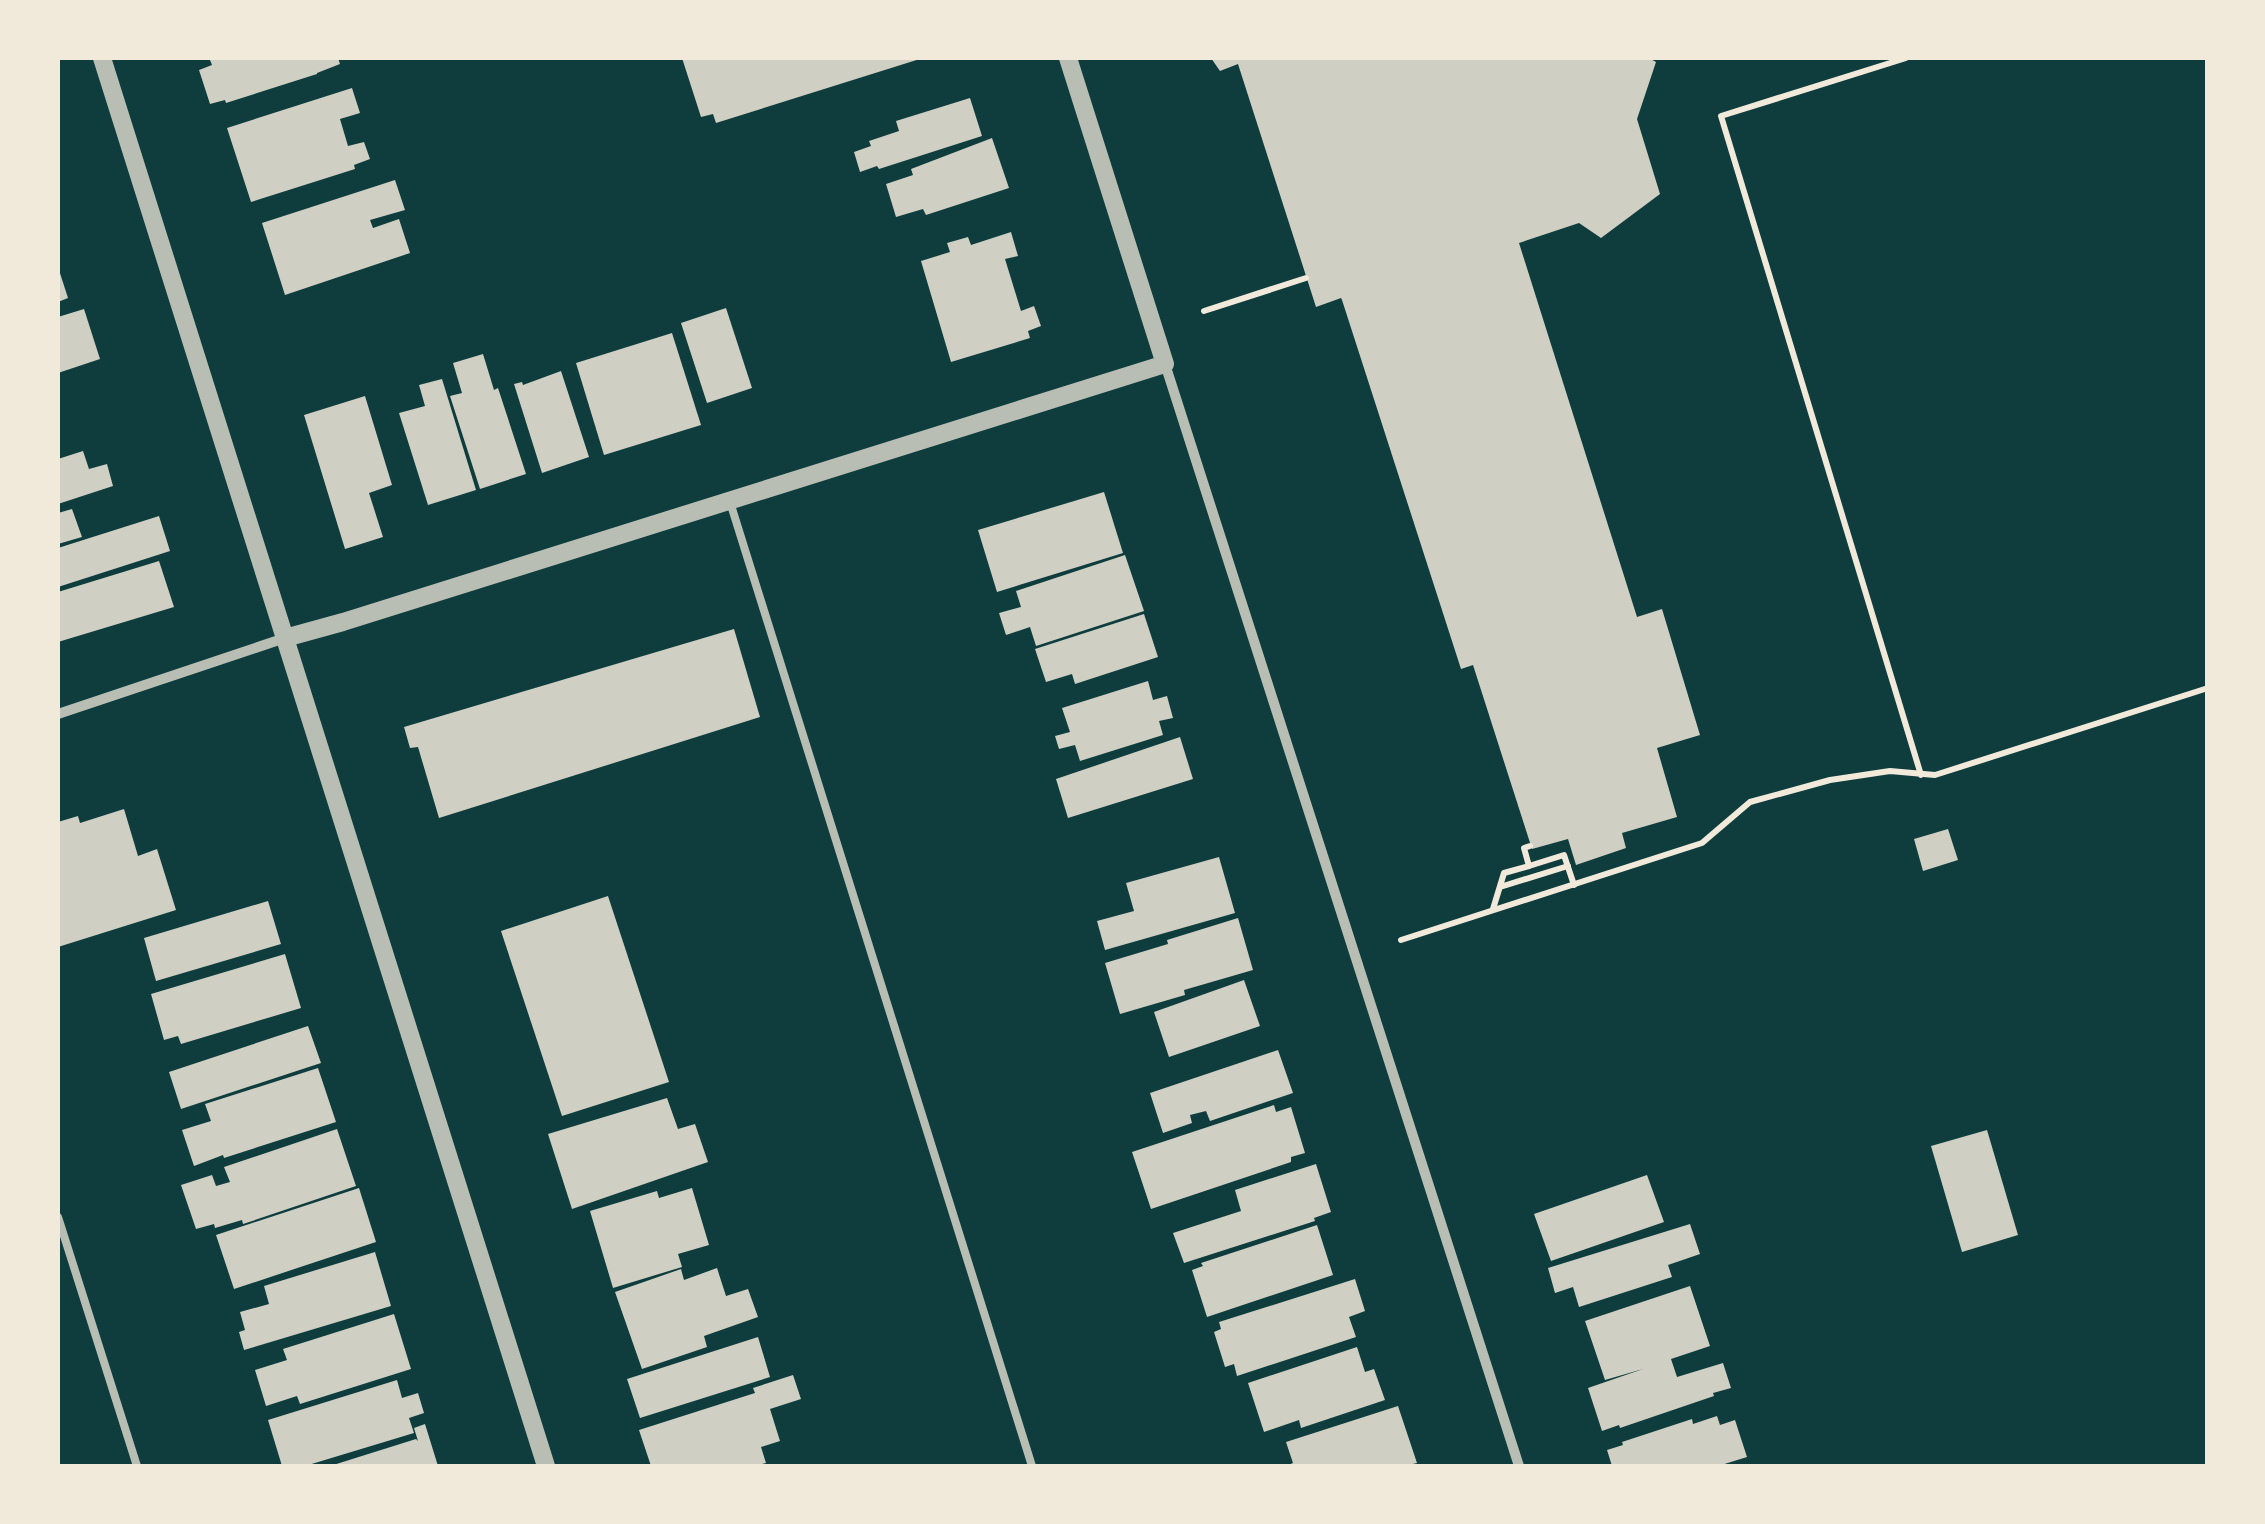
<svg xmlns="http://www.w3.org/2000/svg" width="2265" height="1524" font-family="'Work Sans',sans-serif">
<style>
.building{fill:#cfcfc3}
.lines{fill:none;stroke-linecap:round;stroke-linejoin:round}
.path{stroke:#f1e9da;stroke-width:6}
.service{stroke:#b8beb3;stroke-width:8}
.minor{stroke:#b8beb3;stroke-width:10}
.tertiary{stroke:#b8beb3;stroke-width:18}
</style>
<rect width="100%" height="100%" fill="#0f3d3e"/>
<!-- building -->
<g class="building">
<polygon points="217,58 338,58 340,64 317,73 317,74 226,103 225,100 210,104 199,70 212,65 210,60"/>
<polygon points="682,58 923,58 716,123 713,114 701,117"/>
<polygon points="1211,58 1649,58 1656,62 1637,119 1660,194 1601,238 1579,223 1519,243 1637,617 1662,609 1700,735 1657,748 1677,817 1622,833 1626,848 1576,865 1568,839 1532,849 1473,665 1461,669 1342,300 1341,298 1316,307 1238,64 1220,71"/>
<polygon points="352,88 360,113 340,119 348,146 364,142 370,159 354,165 355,169 251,202 227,128"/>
<polygon points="970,98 982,136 879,169 877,166 860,172 854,152 871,146 869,141 899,131 896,121"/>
<polygon points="992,138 1009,188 926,215 923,209 896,217 886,184 913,175 911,169"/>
<polygon points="395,180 405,210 370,220 373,228 399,219 410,253 285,295 262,223"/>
<polygon points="1011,232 1018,256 1005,259 1021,311 1034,306 1041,326 1028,331 1030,338 951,362 921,261 950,252 947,243 968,237 971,245"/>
<polygon points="58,267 68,298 58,302"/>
<polygon points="726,308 752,388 707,403 681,323"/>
<polygon points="84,309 100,359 58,373 58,317"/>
<polygon points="672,333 701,425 604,455 576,363"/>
<polygon points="483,354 494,390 498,388 526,474 480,489 450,396 462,393 453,363"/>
<polygon points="561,371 589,457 542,473 514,384 522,382 523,385"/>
<polygon points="442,379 476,490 428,505 399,413 425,406 419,385"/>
<polygon points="365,396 392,485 369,493 383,537 345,549 304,415"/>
<polygon points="83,451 89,469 107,464 113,486 58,504 58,459"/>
<polygon points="1104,492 1123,553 997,592 978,530"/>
<polygon points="72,509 82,537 58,544 58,513"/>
<polygon points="159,516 170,551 58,587 58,548"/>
<polygon points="1125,555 1144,611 1036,646 1030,627 1006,635 999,613 1021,607 1016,591"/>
<polygon points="159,561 174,607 58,642 58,592"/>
<polygon points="1144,614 1158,657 1075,684 1072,674 1046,682 1035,649"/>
<polygon points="734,629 760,717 439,818 418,747 410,748 404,727"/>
<polygon points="1148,681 1153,700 1167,696 1173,718 1159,721 1163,735 1080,761 1075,745 1059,749 1055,736 1070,732 1062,708"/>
<polygon points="1180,737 1193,779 1068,818 1056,779"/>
<polygon points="124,809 138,856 157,849 176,910 58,947 58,822 78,816 80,823"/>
<polygon points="1948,829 1958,860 1923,871 1914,839"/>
<polygon points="1219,857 1235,913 1105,950 1097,921 1134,911 1126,883"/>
<polygon points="608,896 669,1082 562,1116 501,931"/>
<polygon points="268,901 281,944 156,981 144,938"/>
<polygon points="1238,918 1253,970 1184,990 1185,995 1120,1014 1105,963 1168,944 1167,940"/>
<polygon points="285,954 301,1008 181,1044 178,1036 164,1040 151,994"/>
<polygon points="1244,980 1260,1026 1169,1057 1154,1012"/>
<polygon points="308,1026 321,1063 181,1109 169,1072"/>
<polygon points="1278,1050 1293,1093 1210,1121 1206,1111 1190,1115 1192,1123 1163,1133 1150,1093"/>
<polygon points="318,1068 336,1122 224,1158 223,1155 194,1166 182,1130 211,1121 205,1104"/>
<polygon points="667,1098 678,1129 695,1124 708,1162 572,1209 548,1134"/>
<polygon points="1274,1105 1276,1112 1291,1107 1305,1153 1291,1157 1291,1162 1151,1209 1132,1152"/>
<polygon points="337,1129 356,1186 243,1224 242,1220 215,1228 214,1224 196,1229 181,1185 212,1175 216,1186 230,1182 224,1167"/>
<polygon points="1987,1130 2018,1235 1962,1252 1931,1146"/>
<polygon points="1316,1164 1331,1212 1314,1218 1315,1221 1184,1263 1173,1233 1241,1211 1235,1190"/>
<polygon points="1647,1175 1664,1222 1551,1261 1534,1214"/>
<polygon points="359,1188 376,1242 234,1289 216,1235"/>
<polygon points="692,1188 709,1245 678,1254 682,1267 613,1288 590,1211 657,1191 659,1198"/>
<polygon points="1690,1224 1700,1254 1668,1265 1672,1277 1579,1307 1573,1287 1555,1293 1548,1268"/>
<polygon points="1317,1225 1333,1275 1207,1317 1192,1270 1203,1266 1201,1263"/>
<polygon points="375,1252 391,1306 244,1350 239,1332 245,1330 240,1312 269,1304 264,1286"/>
<polygon points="717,1268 726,1296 748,1289 758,1317 704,1336 707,1347 642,1369 615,1292 681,1269 684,1280"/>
<polygon points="1355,1279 1365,1311 1349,1317 1356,1337 1237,1376 1234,1364 1225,1367 1214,1332 1221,1329 1219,1322"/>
<polygon points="1690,1286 1710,1346 1671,1359 1677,1377 1723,1363 1731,1388 1713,1393 1714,1396 1620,1428 1619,1425 1602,1431 1588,1388 1643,1369 1605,1380 1585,1321"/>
<polygon points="394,1314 411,1369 300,1404 297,1396 266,1406 255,1370 287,1360 283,1349"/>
<polygon points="758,1337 770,1377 640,1418 627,1379"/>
<polygon points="1357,1347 1365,1372 1374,1369 1385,1400 1301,1428 1299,1420 1264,1432 1248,1383"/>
<polygon points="793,1375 801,1399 770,1409 780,1441 761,1447 766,1463 754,1466 651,1466 639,1430 755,1393 753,1388"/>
<polygon points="397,1380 402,1398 418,1393 424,1413 409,1418 414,1433 305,1466 282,1466 268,1420"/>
<polygon points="1398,1406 1417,1463 1404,1466 1286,1466 1293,1463 1286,1442"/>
<polygon points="1717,1416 1720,1425 1735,1420 1747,1457 1718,1466 1612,1466 1607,1450 1623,1445 1622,1442 1692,1419 1693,1424"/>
<polygon points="425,1424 438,1466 330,1466 416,1439 418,1441 414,1428"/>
</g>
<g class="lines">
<!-- path -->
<g class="path">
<polyline points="1906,58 1721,116 1921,775"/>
<polyline points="1204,311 1306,278"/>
<polyline points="1529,866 1564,855 1574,885"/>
<polyline points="1500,887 1568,866"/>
<polyline points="1493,909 1504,873 1529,866 1524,848 1530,846"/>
<polyline points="1401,940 1702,843 1750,802 1830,780 1890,771 1935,775 2208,688"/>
</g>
<!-- service -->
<g class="service">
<polyline points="730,502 1032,1466"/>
<polyline points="58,1217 137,1466"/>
</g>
<!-- minor -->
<g class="minor">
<polyline points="1165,364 1519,1466"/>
<polyline points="58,714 285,638"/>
</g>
<!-- tertiary -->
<g class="tertiary">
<polyline points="102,58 546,1466"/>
<polyline points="285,638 343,622 1165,364 1068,58"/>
</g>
</g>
<!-- border -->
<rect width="2265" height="1524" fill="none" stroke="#f1e9da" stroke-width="120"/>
</svg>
